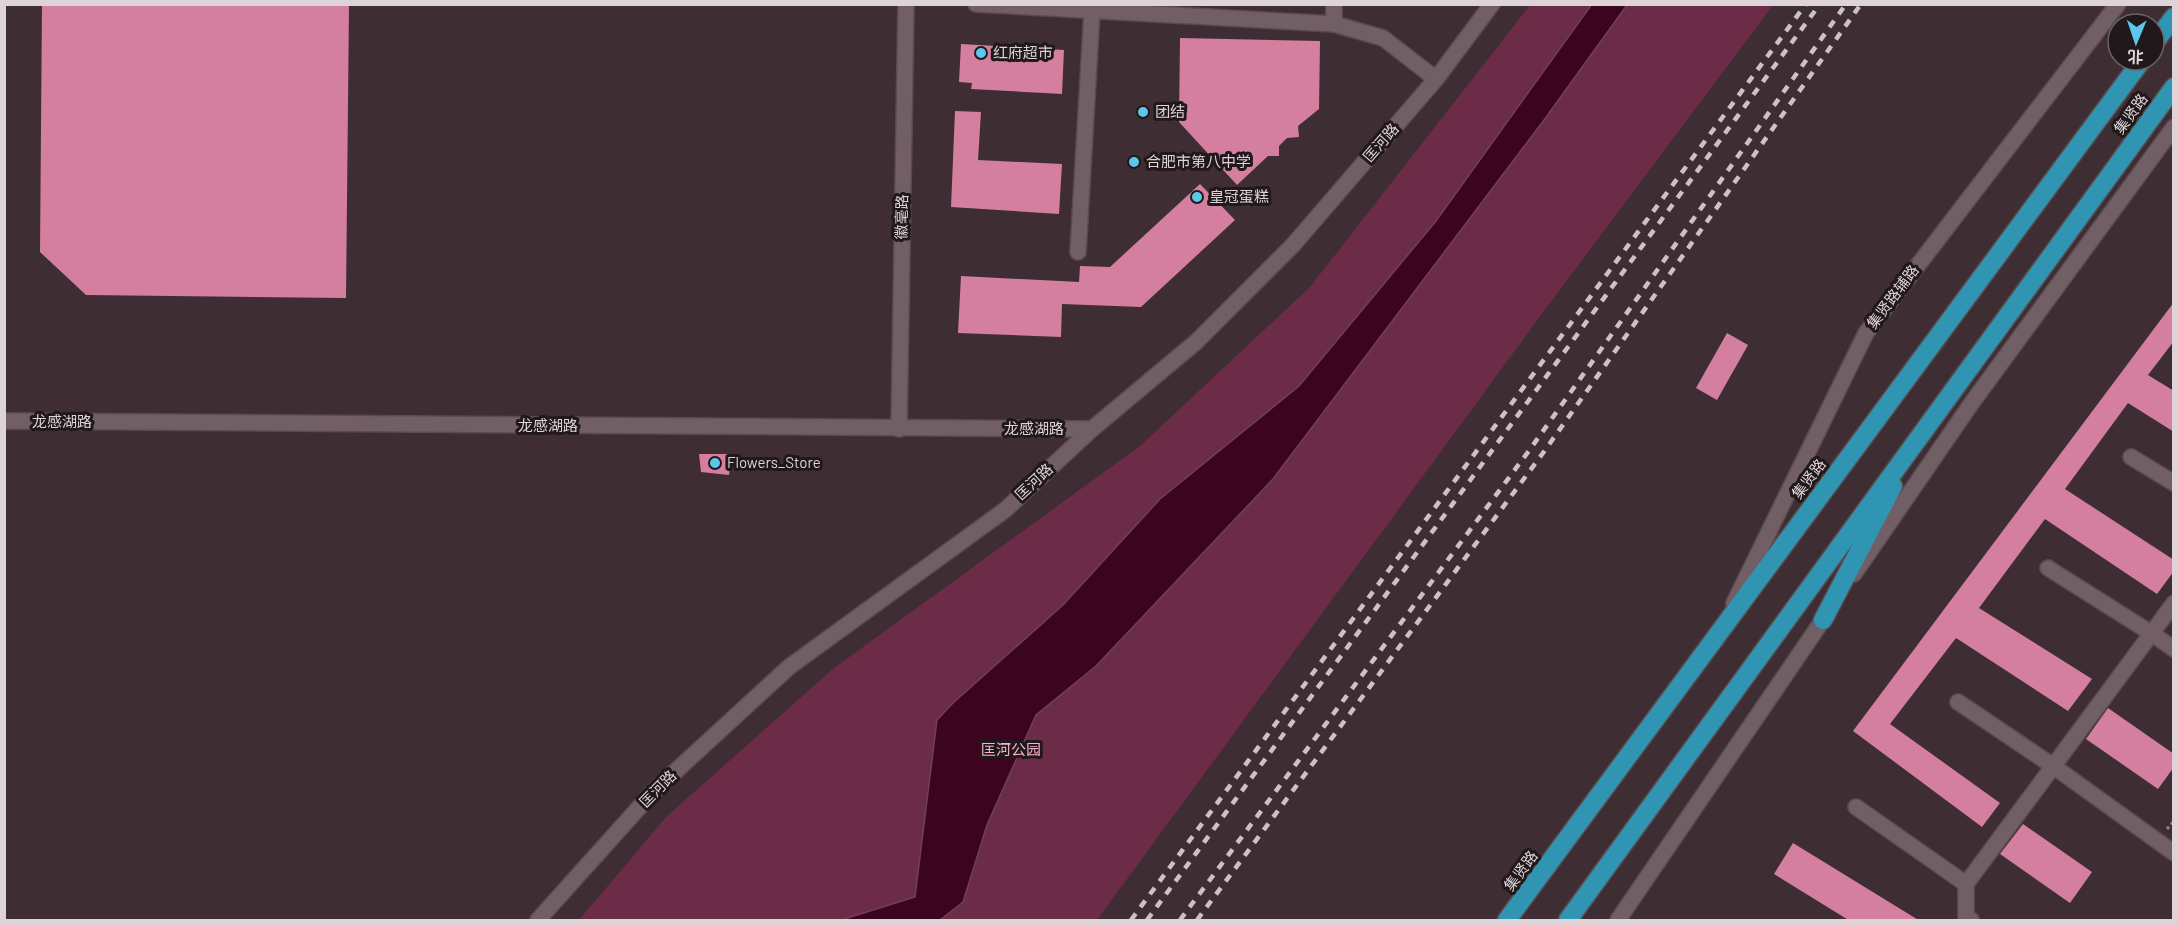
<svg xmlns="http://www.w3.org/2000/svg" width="2178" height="925" font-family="Barlow,'Noto Sans SC',sans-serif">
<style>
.green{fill:#6c2b47}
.water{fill:#3d0420;stroke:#6d4257;stroke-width:1.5}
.building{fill:#d47f9f}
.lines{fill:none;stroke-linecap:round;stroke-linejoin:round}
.minor-casing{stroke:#594b4f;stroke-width:18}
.highway-casing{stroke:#594b4f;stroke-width:21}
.path{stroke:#908287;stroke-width:3;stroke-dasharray:3 3;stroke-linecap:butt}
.minor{stroke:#725e65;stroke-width:15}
.highway{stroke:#2f95b2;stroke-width:18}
.rail{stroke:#cdc1c4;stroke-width:4.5;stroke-dasharray:8 8;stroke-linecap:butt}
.poi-dot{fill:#5cc7e8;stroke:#20181b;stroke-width:2}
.labels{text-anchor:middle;stroke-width:6;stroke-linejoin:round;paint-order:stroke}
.poi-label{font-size:15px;fill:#ded3d6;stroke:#20181b;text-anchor:start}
.street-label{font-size:15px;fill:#ded3d6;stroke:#20181b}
.park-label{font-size:15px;fill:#f8b3cc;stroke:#20181b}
</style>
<rect width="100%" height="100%" fill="#3f2d34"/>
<!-- green -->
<polygon class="green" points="1530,5 1773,5 1547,307 1097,920 579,920 667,816 834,668 1140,446 1310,287"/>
<!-- water -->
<polygon class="water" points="1592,4 1627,5 1544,120 1273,479 1096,666 1036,715 987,825 963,902 940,920 841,920 915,897 937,720 953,703 1063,605 1160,499 1299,386 1436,221"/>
<!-- building -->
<g class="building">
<polygon points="42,4 349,4 346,298 86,295 40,252"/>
<polygon points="1180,38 1320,41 1319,109 1298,126 1299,137 1287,138 1279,146 1279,156 1268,156 1237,185 1179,122"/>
<polygon points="961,44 1064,50 1062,94 971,89 972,83 959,82"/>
<polygon points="955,111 981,112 978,160 1062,164 1059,214 951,207"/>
<polygon points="1200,184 1235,220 1141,307 1062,304 1061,337 958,333 961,276 1079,282 1080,266 1110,267"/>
<polygon points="2174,302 2174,341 2148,375 2174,391 2174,432 2128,403 2065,489 2174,560 2174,571 2157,594 2045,519 1979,608 2092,679 2068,711 1956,638 1890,724 2000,803 1982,827 1853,731"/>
<polygon points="1727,333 1748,345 1717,400 1696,388"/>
<polygon points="699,454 731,454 729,475 701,472"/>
<polygon points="2108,708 2174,754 2174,767 2158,789 2086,739"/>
<polygon points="2023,824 2092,872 2070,903 2000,854"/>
<polygon points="1793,843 1920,921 1850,921 1774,874"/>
</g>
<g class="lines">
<defs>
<g id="minor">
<polyline points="976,4 1334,24 1383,38 1436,79"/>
<polyline points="1334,24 1334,4"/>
<polyline points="1078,252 1092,11"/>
<polyline points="4,421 1092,429"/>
<polyline points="899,429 906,4"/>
<polyline points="2131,457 2174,483"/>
<polyline points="2048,568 2151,633 2174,649"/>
<polyline points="1854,574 1971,404 2174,127"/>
<polyline points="1734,603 1866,333 2118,4"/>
<polyline points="1958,702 2053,766 2174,853"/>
<polyline points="1856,807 1966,884"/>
<polyline points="538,920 653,792 789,667 1005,510 1092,429 1196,342 1293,245 1436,79 1492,4"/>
<polyline points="1618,920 1829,611"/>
<polyline points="1971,920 1966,917 1966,884 2174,603"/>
</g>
<g id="highway">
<polyline points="2154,43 2174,17"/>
<polyline points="1823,620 1893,486"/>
<polyline points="1507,920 2142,60"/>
<polyline points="1568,920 2174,87"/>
</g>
</defs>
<!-- minor casing -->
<use href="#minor" class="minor-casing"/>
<!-- highway casing -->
<use href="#highway" class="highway-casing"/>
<!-- path -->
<polyline class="path" points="2167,829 2174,821"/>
<!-- minor -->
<use href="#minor" class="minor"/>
<!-- highway -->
<use href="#highway" class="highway"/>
<!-- rail -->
<g class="rail">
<polyline points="1131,920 1806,4"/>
<polyline points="1147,920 1820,4"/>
<polyline points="1180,920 1531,448 1846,4"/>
<polyline points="1197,920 1543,453 1861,4"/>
</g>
</g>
<!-- markers -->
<g class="poi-dot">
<circle cx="981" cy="53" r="6"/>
<circle cx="1143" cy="112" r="6"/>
<circle cx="1134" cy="162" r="6"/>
<circle cx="1197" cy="197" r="6"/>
<circle cx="715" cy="463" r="6"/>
</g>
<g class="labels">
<!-- poi labels -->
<g class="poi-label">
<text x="993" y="58">红府超市</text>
<text x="1155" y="117">团结</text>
<text x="1146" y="167">合肥市第八中学</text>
<text x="1209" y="202">皇冠蛋糕</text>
<text x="727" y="468">Flowers_Store</text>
</g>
<!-- street labels -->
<g class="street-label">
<text transform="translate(2131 114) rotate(-54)" y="5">集贤路</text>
<text transform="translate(1381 143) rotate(-49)" y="5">匡河路</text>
<text transform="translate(902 217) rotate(-89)" y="5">徽毫路</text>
<text transform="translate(1893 297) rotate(-53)" y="5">集贤路辅路</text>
<text x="62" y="427">龙感湖路</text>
<text x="548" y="431">龙感湖路</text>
<text x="1034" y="434">龙感湖路</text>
<text transform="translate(1809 479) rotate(-53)" y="5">集贤路</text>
<text transform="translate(1034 482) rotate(-43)" y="5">匡河路</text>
<text transform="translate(658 789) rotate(-45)" y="5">匡河路</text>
<text transform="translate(1521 871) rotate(-54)" y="5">集贤路</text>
</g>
<!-- park labels -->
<g class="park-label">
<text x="1011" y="755">匡河公园</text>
</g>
</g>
<!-- border -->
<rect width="2178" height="925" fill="none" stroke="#ded3d6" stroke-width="12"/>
<!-- north arrow -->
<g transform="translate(2136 42) rotate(182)"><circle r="28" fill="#20181b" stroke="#6c6366" stroke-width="1.5"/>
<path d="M0-4.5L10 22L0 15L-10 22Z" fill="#5cc7e8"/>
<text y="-9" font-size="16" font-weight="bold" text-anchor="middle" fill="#ded3d6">北</text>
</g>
</svg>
